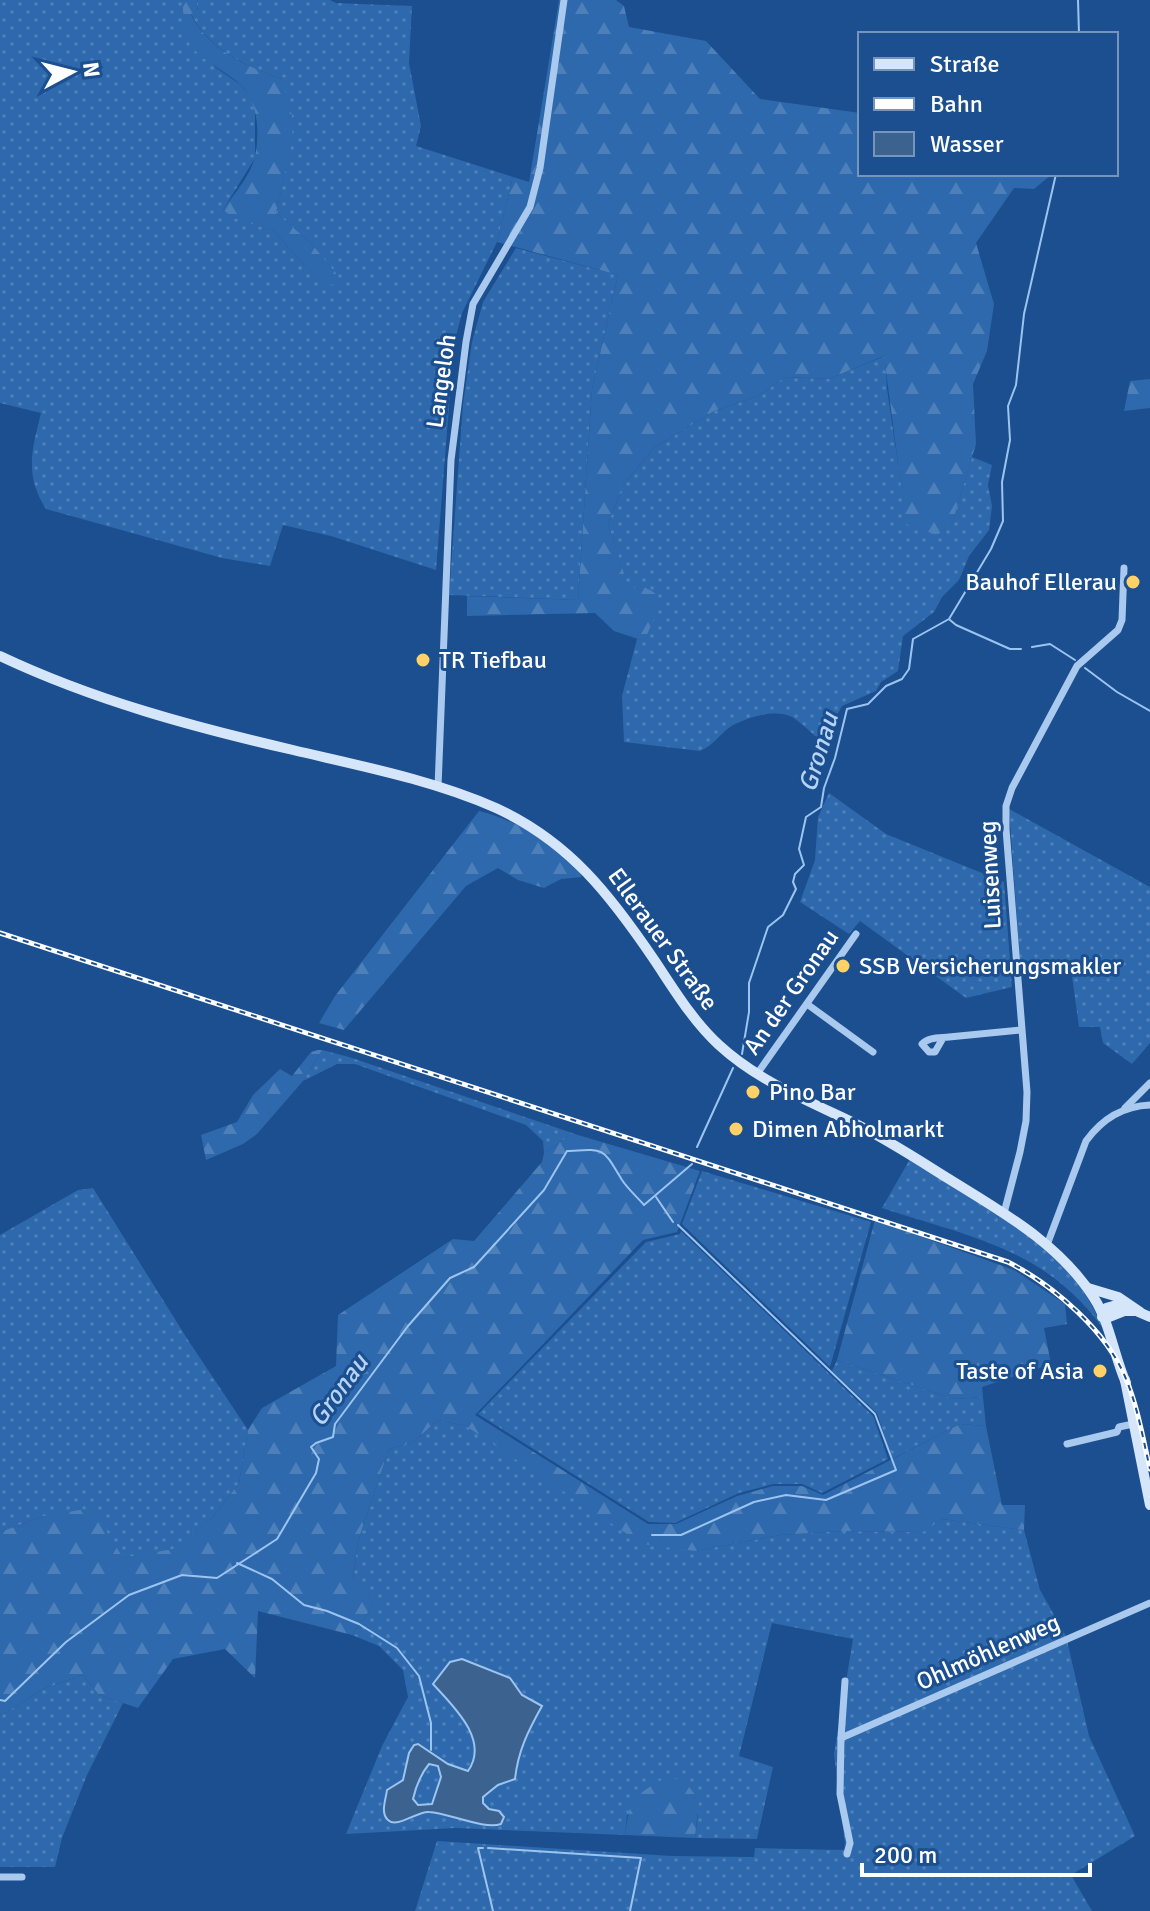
<svg xmlns="http://www.w3.org/2000/svg" width="1150" height="1911" font-family="Signika,sans-serif">
<style>
.grass{fill:url(#grass-dots)}
.forest{fill:url(#forest-firs)}
.water{fill:#3c6290;stroke:#9cc4f0;stroke-width:2;fill-rule:evenodd}
.lines{fill:none;stroke-linecap:round;stroke-linejoin:round}
.stream{stroke:#9cc4f0;stroke-width:2}
.minor{stroke:#a9c9ee;stroke-width:7}
.secondary{stroke:#d6e6fa;stroke-width:10}
.rail-casing{stroke:#fff;stroke-width:5}
.rail{stroke:#1b4f8f;stroke-width:2;stroke-dasharray:6;stroke-linecap:butt}
.poi-dot{fill:#ffd166;stroke:#1b4f8f;stroke-width:3}
.labels{text-anchor:middle;stroke-width:6;stroke-linejoin:round;paint-order:stroke}
.street-label{font-size:24px;fill:#fff;stroke:#1b4f8f}
.poi-label{font-size:24px;fill:#fff;stroke:#1b4f8f;text-anchor:start}
.water-label{font-size:26px;font-style:italic;fill:#b5d3f5;stroke:#1b4f8f}
</style>
<defs>
<pattern id="grass-dots" width="8" height="8" patternUnits="userSpaceOnUse" patternTransform="scale(2)"><rect width="8" height="8" fill="#2e69ad"/><path d="M2 2h.1M6 6h.1" fill="none" stroke="#4d80b9" stroke-width="1.8" stroke-linecap="round"/></pattern>
<pattern id="forest-firs" width="22" height="20" patternUnits="userSpaceOnUse" patternTransform="scale(2)"><rect width="22" height="20" fill="#2e69ad"/><path d="M5 1l3.5 6h-7zM16 11l3.5 6h-7z" fill="#4d80b9"/></pattern>
</defs>
<rect width="100%" height="100%" fill="#1b4f8f"/>
<!-- grass -->
<g class="grass">
<path d="M0,0H181L186,15L215,67L241,85L251,97L255,110V158L223,210L238,219L274,231L303,264L333,285L335,273L310,242L276,213L286,167L285,95L282,79C248,67 207,49 191,13L198,10L196,0H330L336,3L412,6L409,63L421,126L416,146L513,177L497,242L462,313L454,344L436,570L331,536L283,525L270,566L222,558L46,509C24,474 32,450 41,413L0,403Z"/>
<polygon points="516,248 618,275 592,389 578,600 449,595 463,404 472,342 483,302"/>
<path d="M885,356L887,389L907,524L937,534L952,524L972,457L992,465L988,485L992,506L989,530L969,556L959,580L942,597L934,612L903,636L898,671L881,682L876,691L842,706L835,719L828,745C815,738 805,725 792,717C775,708 745,718 730,727C719,735 713,746 700,751L624,742L622,696L637,639L644,640L608,523L624,484L654,448L714,411L758,396L785,377L829,379Z"/>
<polygon points="829,793 886,834 1004,882 1012,987 966,998 860,921 849,934 800,902 815,860 818,817"/>
<polygon points="1009,809 1150,887 1150,1043 1132,1064 1103,1043 1100,1027 1079,1027 1071,969 1021,974"/>
<polygon points="322,1050 349,1057 578,1135 570,1135 544,1153 543,1141 526,1125 355,1064 337,1064 303,1081"/>
<path d="M910,1159C979,1203 1071,1246 1102,1327C1044,1248 970,1237 882,1208Z"/>
<polygon points="702,1171 871,1222 830,1367 682,1224"/>
<polygon points="93,1188 188,1340 248,1430 239,1483 212,1518 173,1550 123,1558 44,1516 0,1532 0,1235 78,1190"/>
<polygon points="681,1231 873,1416 888,1459 822,1493 802,1484 773,1484 739,1493 675,1523 649,1522 478,1414 646,1242 680,1234"/>
<polygon points="837,1360 954,1399 983,1397 986,1426 960,1424 892,1459 877,1413 832,1371"/>
<polygon points="438,1420 466,1426 695,1551 780,1535 843,1531 922,1532 942,1519 1024,1530 1040,1590 1066,1636 1089,1736 1135,1836 1071,1875 1092,1911 415,1911 437,1841 672,1856 754,1857 755,1848 844,1850 845,1844 834,1754 853,1639 772,1623 739,1756 773,1767 757,1839 695,1838 698,1814 627,1815 625,1835 456,1828 346,1834 382,1746 408,1697 403,1670 379,1646 352,1635 374,1604 353,1579 358,1541 389,1449 412,1443"/>
<polygon points="83,1675 99,1695 123,1703 87,1775 62,1838 55,1867 0,1867 0,1716 43,1689"/>
</g>
<!-- forest -->
<g class="forest">
<path d="M181,0H196L198,11L191,14C207,49 248,67 282,79L293,120L292,141L276,213L310,242L336,273L333,286L303,264L274,231L237,219L223,210C234,194 251,175 255,156C260,134 258,101 241,85C226,71 205,63 192,47C181,34 186,15 181,0Z"/>
<polygon points="559,0 616,0 624,6 629,27 706,41 760,99 860,113 860,174 1052,174 1034,189 1014,188 976,243 994,304 987,351 973,384 976,444 952,524 937,535 906,524 884,356 829,379 785,377 758,396 714,411 654,448 624,484 608,523 631,596 637,583 655,593 654,619 644,641 614,631 595,613 467,616 467,596 578,600 592,389 618,275 497,242 513,177 529,182"/>
<polygon points="1150,379 1150,408 1124,411 1130,381"/>
<path d="M479,811C512,819 567,846 582,877L561,879L544,888L518,880L498,868L466,886L344,1030L319,1023L335,996Z"/>
<polygon points="318,1050 322,1050 303,1081 257,1134 243,1144 206,1160 201,1135 237,1122 253,1095 280,1069 292,1076 311,1052"/>
<polygon points="570,1135 578,1135 700,1171 677,1232 643,1240 475,1415 648,1524 676,1524 737,1496 773,1486 802,1486 823,1495 960,1424 986,1426 1002,1505 1025,1505 1024,1530 942,1519 923,1532 843,1531 780,1535 695,1551 642,1544 466,1426 438,1420 412,1443 389,1449 358,1541 353,1578 374,1604 352,1635 258,1611 255,1678 225,1649 173,1659 138,1708 99,1695 83,1675 43,1689 0,1716 0,1532 44,1516 92,1508 123,1558 173,1549 212,1518 239,1483 248,1430 262,1408 336,1366 338,1315 453,1239 474,1241 542,1162 544,1153"/>
<polygon points="875,1220 1014,1270 1065,1304 1067,1324 1044,1328 1051,1364 982,1387 983,1397 954,1399 837,1360"/>
<path d="M663,1779H683L699,1800L695,1838L625,1835C629,1801 634,1795 663,1779Z"/>
</g>
<!-- water -->
<path class="water" d="M462,1659L510,1678L522,1695L542,1706C528,1731 518,1751 515,1779L498,1785L483,1797V1803L489,1809L499,1811L504,1817L501,1824C484,1830 449,1813 429,1812C417,1811 397,1829 388,1820C380,1813 386,1799 387,1790L403,1780L409,1753L414,1745L418,1744L448,1764L468,1771C490,1740 453,1706 433,1684L450,1662ZM429,1764L438,1766L441,1777L432,1804L418,1805L413,1799C416,1786 420,1775 429,1764Z"/>
<g class="lines">
<!-- stream -->
<g class="stream">
<polyline points="1078,0 1079,34"/>
<polyline points="950,620 956,625 1010,649 1021,649"/>
<polyline points="1032,647 1050,644 1075,660"/>
<polyline points="1085,668 1117,692 1150,711"/>
<polyline points="742,1054 749,1012 749,983 768,927 783,915 796,889 793,882 795,874 804,865 799,849 806,817 821,807 824,788 835,758 847,709 868,704 886,686 902,679 909,669 913,639 949,619 991,549 1003,521 1002,482 1010,440 1008,406 1016,385 1024,314 1056,174"/>
<polyline points="697,1147 733,1068"/>
<polyline points="656,1197 673,1222"/>
<polyline points="652,1535 681,1535 754,1502 786,1495 826,1500 896,1470 875,1414 678,1225"/>
<polyline points="237,1563 272,1579 304,1605 327,1611 359,1624 397,1648 419,1676 431,1723 431,1750"/>
<path d="M0,1700L5,1701L66,1642L129,1595L182,1575L217,1578L277,1539L316,1473L319,1459L311,1447L316,1443L333,1437L335,1424L408,1326L450,1278L474,1267L544,1190L567,1151C606,1149 602,1147 622,1180C628,1189 637,1197 644,1205L692,1164"/>
<polyline points="483,1848 478,1848 493,1911"/>
<polyline points="488,1848 641,1858 630,1911"/>
</g>
<!-- minor -->
<g class="minor">
<polyline points="438,787 451,460 466,342 473,304 530,207 540,168 564,0"/>
<polyline points="807,1004 873,1052"/>
<path d="M943,1038L935,1052H929L922,1044C928,1037 940,1038 949,1037L1020,1030"/>
<polyline points="757,1074 856,934"/>
<polyline points="1125,1108 1150,1083"/>
<polyline points="1004,1213 1020,1152 1026,1121 1027,1092 1006,829 1006,806 1012,788 1077,666 1118,630 1122,620 1124,568"/>
<path d="M1047,1245L1086,1141C1102,1119 1122,1106 1150,1105"/>
<polyline points="1067,1444 1117,1432 1119,1427 1133,1424"/>
<polyline points="841,1738 845,1681"/>
<polyline points="847,1854 850,1843 840,1794 841,1738 1150,1603"/>
<polyline points="0,1877 22,1877"/>
</g>
<!-- secondary -->
<g class="secondary">
<path d="M0,656C93,700 193,727 293,750C361,766 433,780 496,808C570,842 611,896 655,961C675,991 693,1021 719,1045C757,1080 806,1100 852,1122C885,1138 917,1159 949,1179C1002,1212 1059,1243 1094,1298C1110,1323 1114,1356 1126,1383"/>
<polyline points="1088,1288 1118,1297 1140,1312"/>
<polyline points="1102,1317 1106,1308 1120,1304 1150,1317"/>
<polyline points="1109,1317 1124,1311 1134,1311"/>
<polyline points="1125,1380 1150,1505"/>
</g>
<defs>
<path id="rail" d="M0,933L1008,1262C1053,1285 1107,1331 1126,1379C1138,1408 1143,1439 1150,1469"/>
</defs>
<!-- rail casing -->
<use href="#rail" class="rail-casing"/>
<!-- rail -->
<use href="#rail" class="rail"/>
</g>
<!-- markers -->
<g class="poi-dot">
<circle cx="1133" cy="582" r="8"/>
<circle cx="423" cy="660" r="8"/>
<circle cx="843" cy="966" r="8"/>
<circle cx="753" cy="1092" r="8"/>
<circle cx="736" cy="1129" r="8"/>
<circle cx="1100" cy="1371" r="8"/>
</g>
<g class="labels">
<!-- street labels -->
<g class="street-label">
<text transform="translate(441 381) rotate(-82)" y="8">Langeloh</text>
<text transform="translate(990 875) rotate(-93)" y="8">Luisenweg</text>
<text transform="translate(663 939) rotate(54)" y="8">Ellerauer Straße</text>
<text transform="translate(791 992) rotate(-55)" y="8">An der Gronau</text>
<text transform="translate(988 1652) rotate(-24)" y="8">Ohlmöhlenweg</text>
</g>
<!-- poi labels -->
<g class="poi-label">
<text x="1117" y="590" text-anchor="end">Bauhof Ellerau</text>
<text x="439" y="668">TR Tiefbau</text>
<text x="859" y="974">SSB Versicherungsmakler</text>
<text x="769" y="1100">Pino Bar</text>
<text x="752" y="1137">Dimen Abholmarkt</text>
<text x="1084" y="1379" text-anchor="end">Taste of Asia</text>
</g>
<!-- water labels -->
<g class="water-label">
<text transform="translate(818 752) rotate(-73)" y="9">Gronau</text>
<text transform="translate(338 1390) rotate(-54)" y="9">Gronau</text>
</g>
</g>
<!-- legend -->
<rect x="858" y="32" width="260" height="144" fill="#1b4f8f" stroke="#7695bc" stroke-width="2"/>
<rect x="874" y="58" width="40" height="12" fill="#d6e6fa" stroke="#7695bc" stroke-width="2"/>
<text x="930" y="72" font-size="24" fill="#ffffff">Straße</text>
<rect x="874" y="98" width="40" height="12" fill="#ffffff" stroke="#7695bc" stroke-width="2"/>
<text x="930" y="112" font-size="24" fill="#ffffff">Bahn</text>
<rect x="874" y="132" width="40" height="24" fill="#3c6290" stroke="#7695bc" stroke-width="2"/>
<text x="930" y="152" font-size="24" fill="#ffffff">Wasser</text>
<!-- north arrow -->
<g transform="translate(72 72) rotate(83)" stroke="#1b4f8f" stroke-width="6" paint-order="stroke">
<path d="M0-6L14 30L0 20L-14 30Z" fill="#ffffff"/>
<text y="-12" font-size="22" font-weight="bold" text-anchor="middle" fill="#ffffff">N</text>
</g>
<!-- scale -->
<path d="M862 1863v12h228v-12" fill="none" stroke="#ffffff" stroke-width="4"/>
<text x="874" y="1863" font-size="24" fill="#ffffff" stroke="#1b4f8f" stroke-width="6" paint-order="stroke">200 m</text>
</svg>
